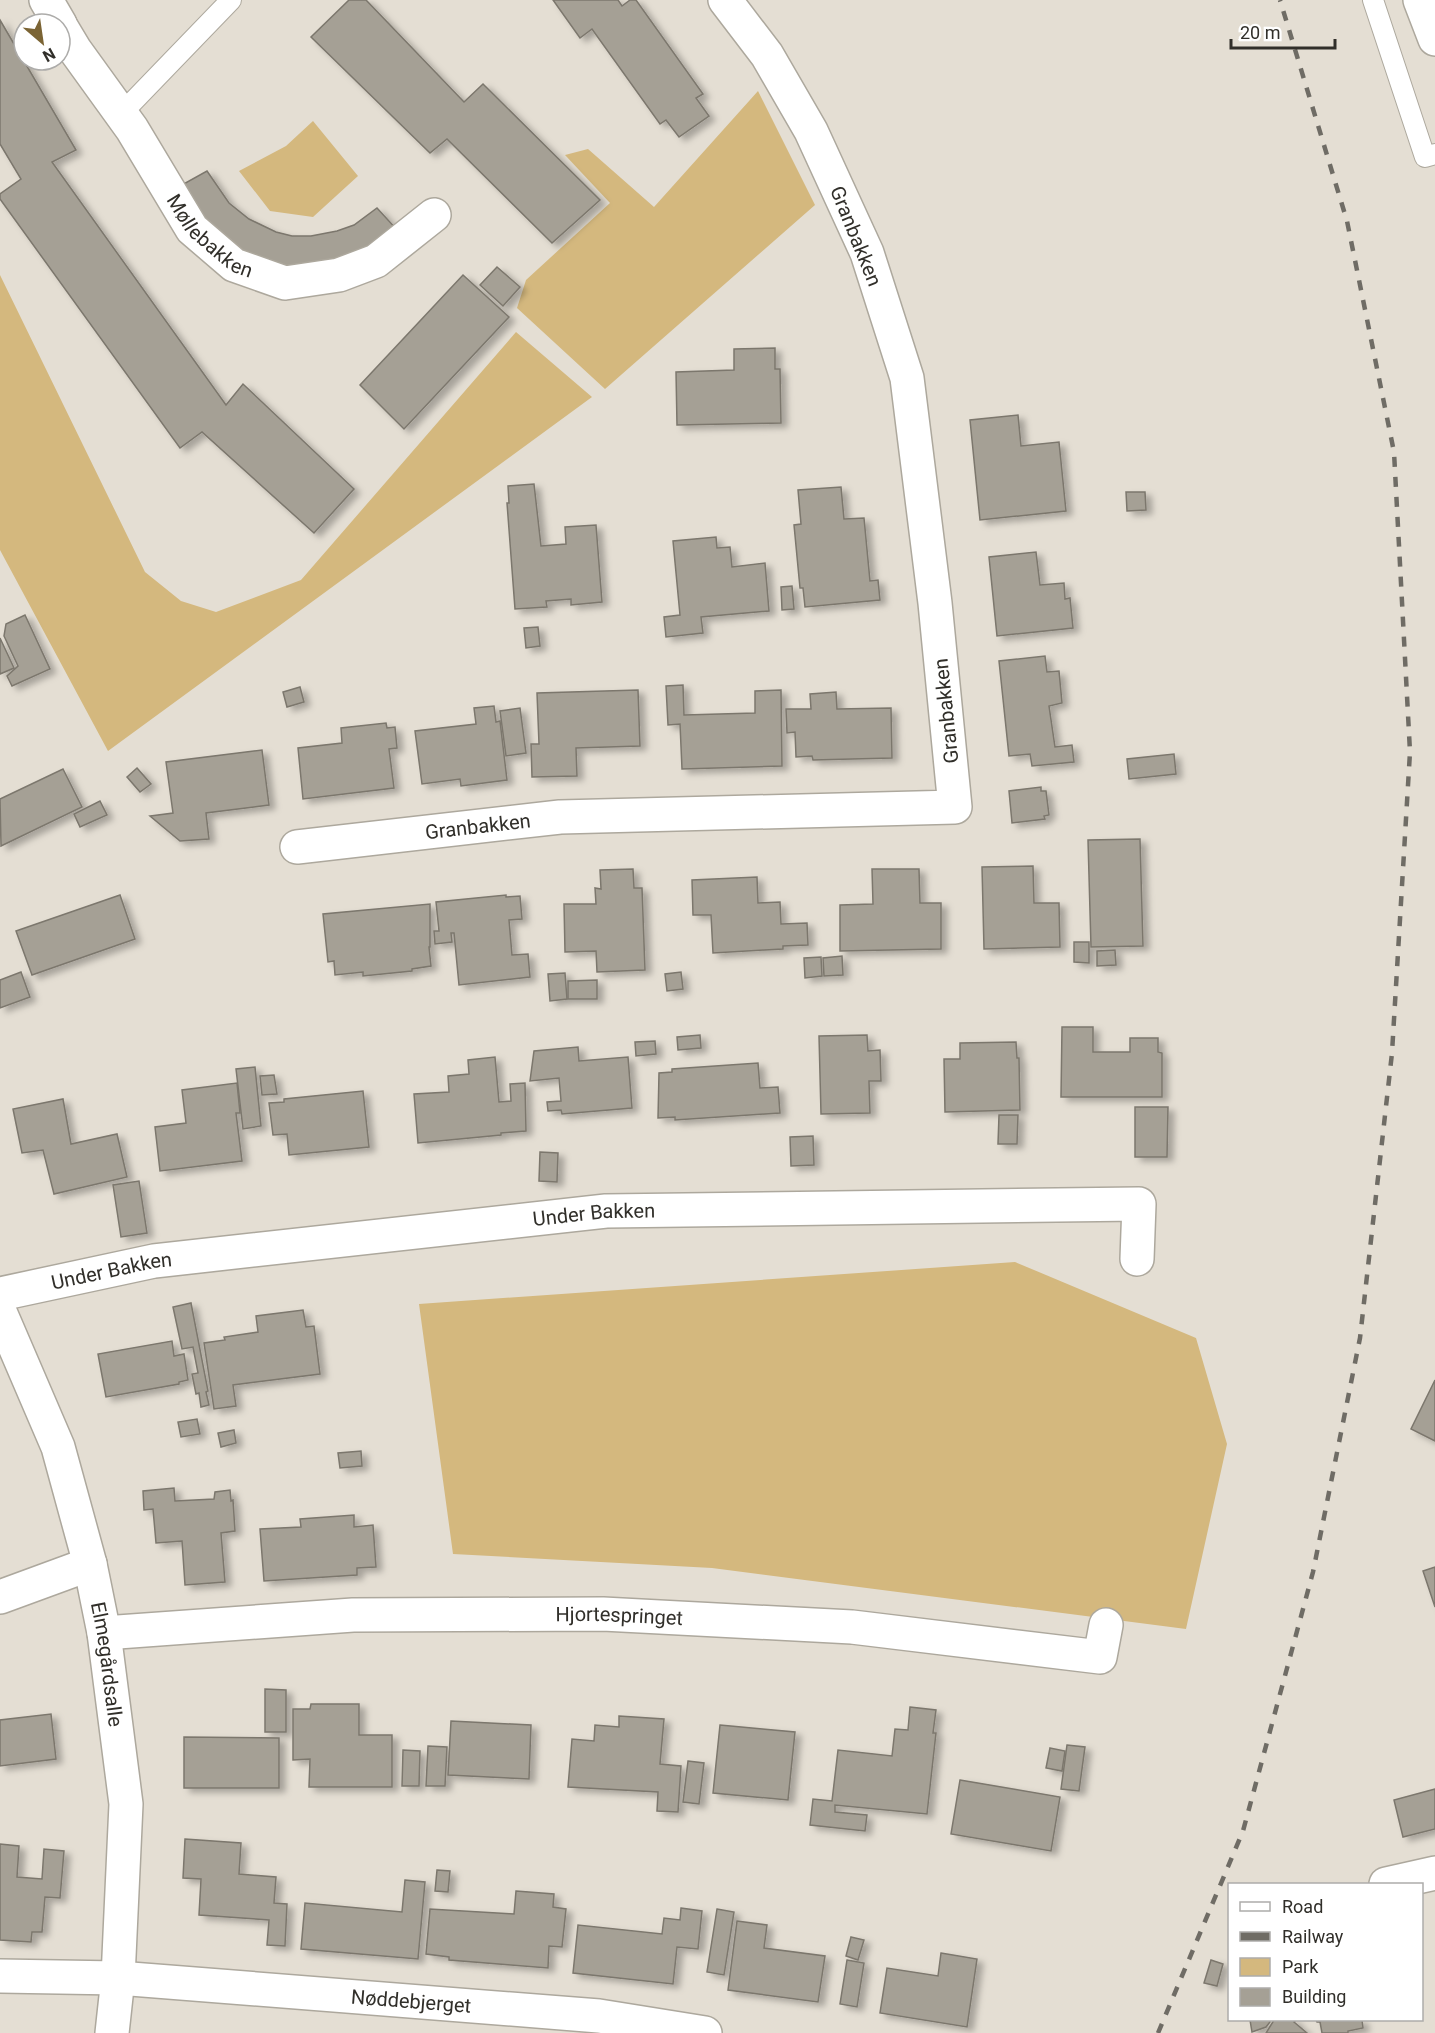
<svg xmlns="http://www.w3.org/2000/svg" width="1435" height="2033" font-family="Roboto,sans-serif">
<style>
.green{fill:#d4b87e}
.building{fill:#a5a095;stroke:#7c776d;stroke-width:1.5;filter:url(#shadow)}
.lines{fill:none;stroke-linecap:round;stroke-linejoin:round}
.lane-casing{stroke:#ada89d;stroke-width:22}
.street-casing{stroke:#ada89d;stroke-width:36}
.lane{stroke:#fff;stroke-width:20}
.street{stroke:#fff;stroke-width:33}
.rail{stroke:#6f6c65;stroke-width:4.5;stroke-dasharray:10 10;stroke-linecap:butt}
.labels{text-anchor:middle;stroke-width:4.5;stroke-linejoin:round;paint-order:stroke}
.street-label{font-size:20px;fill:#312f2a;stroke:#fff}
</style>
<defs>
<filter id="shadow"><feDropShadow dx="6" dy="4" stdDeviation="3" flood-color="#0004"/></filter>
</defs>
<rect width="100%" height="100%" fill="#e4ded3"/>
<!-- green -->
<g class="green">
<polygon points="758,91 815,205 605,389 517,308 526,280 610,203 565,155 588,149 654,207"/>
<polygon points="313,121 358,176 313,217 270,211 239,171 286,146"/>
<polygon points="0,275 145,572 181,601 216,612 301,580 516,332 592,397 108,751 0,550"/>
<polygon points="1015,1262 1196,1338 1227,1444 1186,1629 712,1568 453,1554 419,1304"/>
</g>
<!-- building -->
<g class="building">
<polygon points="349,0 366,0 464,102 483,84 600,200 552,243 447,139 430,153 311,37"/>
<polygon points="553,0 618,0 622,6 630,0 636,0 703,94 696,98 709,116 679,137 666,120 660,124 592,29 580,38"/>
<polygon points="0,20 76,150 52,162 226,405 243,384 354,489 314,533 202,432 180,448 0,199 0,194 21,179 0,144"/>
<polygon points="207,171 229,203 249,219 276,232 292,236 311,236 337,231 354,225 377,208 399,232 352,261 278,267 233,248 197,215 180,186"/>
<polygon points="497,267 520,287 503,306 480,285"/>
<polygon points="463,275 509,317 404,429 360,385"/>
<polygon points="775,348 775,369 780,369 781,423 677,425 676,372 734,370 734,349"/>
<polygon points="1018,415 1021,446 1059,442 1066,511 980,520 970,420"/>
<polygon points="534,484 541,546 566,544 565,527 596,525 602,602 571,605 571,599 546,601 547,607 515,609 507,503 509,503 508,486"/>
<polygon points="841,487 844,519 864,518 870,581 878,580 880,600 805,607 803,588 800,588 794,525 801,524 798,490"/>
<polygon points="1126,492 1145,492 1146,510 1127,511"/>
<polygon points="716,537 717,548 730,547 732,567 765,563 769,611 701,617 703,633 666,637 664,617 680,615 673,541"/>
<polygon points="1036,552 1040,585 1064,583 1065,599 1070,598 1073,628 997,636 989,557"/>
<polygon points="792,586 794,609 782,610 781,587"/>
<polygon points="25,615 50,669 12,686 7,676 18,666 4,636 6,624"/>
<polygon points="538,627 540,646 526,648 524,628"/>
<polygon points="0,638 14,668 0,674"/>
<polygon points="1045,656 1047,672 1059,671 1062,703 1049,706 1055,747 1072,745 1074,762 1032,766 1030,754 1009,756 999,661"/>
<polygon points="683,685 684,715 755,713 755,691 781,690 782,766 682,769 680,724 668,725 666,686"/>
<polygon points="300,687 304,702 287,707 283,692"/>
<polygon points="638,690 640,746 576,748 577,776 532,777 531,744 539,744 537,693"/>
<polygon points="836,692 837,709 891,708 892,758 813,760 812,756 796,757 795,732 787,733 786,709 811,709 810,694"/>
<polygon points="494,706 496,722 500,721 507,780 461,786 460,779 422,784 415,731 476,724 474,708"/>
<polygon points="520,708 526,753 506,756 500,711"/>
<polygon points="386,723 387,728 395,727 397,748 389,749 394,788 303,799 298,748 342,743 341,728"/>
<polygon points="262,750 269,805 206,813 209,839 180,841 150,816 173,813 166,762"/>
<polygon points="1174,754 1176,774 1129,779 1127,759"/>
<polygon points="137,768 151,784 140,792 127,777"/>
<polygon points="63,769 82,807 1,846 0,799"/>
<polygon points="1041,787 1041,791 1046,791 1049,815 1044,816 1045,819 1012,823 1009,791"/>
<polygon points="100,801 107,815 80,827 74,814"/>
<polygon points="1140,839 1143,946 1091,947 1088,840"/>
<polygon points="1033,866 1034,903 1059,903 1060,947 984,949 982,867"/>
<polygon points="633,869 634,888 642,888 645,970 597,972 596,951 565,952 564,904 596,904 595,888 601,889 600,870"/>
<polygon points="872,869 919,869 920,903 941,903 941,949 840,951 840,905 873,904"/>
<polygon points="757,877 758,903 780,902 781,924 807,923 808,945 783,946 783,949 713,953 711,915 693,915 692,880"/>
<polygon points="120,895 135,939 32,975 16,931"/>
<polygon points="506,895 506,897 520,896 522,919 509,920 512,955 528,954 530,977 459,985 454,933 451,933 452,942 435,944 434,931 439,931 436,902"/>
<polygon points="430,904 430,947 429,947 431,966 412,969 412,971 363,976 363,972 335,975 334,961 328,962 323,914"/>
<polygon points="1074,942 1089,942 1089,963 1074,962"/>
<polygon points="1115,950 1116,965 1097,966 1097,951"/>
<polygon points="842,956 843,975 824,976 823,958"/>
<polygon points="821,957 822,976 805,978 804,958"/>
<polygon points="21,972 30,997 0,1008 0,980"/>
<polygon points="681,972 683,989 667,991 665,974"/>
<polygon points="565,973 567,999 550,1001 548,974"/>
<polygon points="597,980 597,999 568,999 568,981"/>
<polygon points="1062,1027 1093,1027 1093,1052 1130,1052 1130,1038 1158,1038 1158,1052 1162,1053 1162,1097 1061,1097"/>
<polygon points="700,1035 701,1048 678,1050 677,1037"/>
<polygon points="867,1035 868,1051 880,1050 881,1081 869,1081 870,1113 821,1114 819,1036"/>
<polygon points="655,1041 656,1054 636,1056 635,1042"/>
<polygon points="1016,1042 1017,1058 1019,1058 1020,1110 945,1112 944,1059 960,1059 960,1043"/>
<polygon points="578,1047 579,1061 628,1057 632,1108 562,1114 561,1110 548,1111 547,1102 561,1101 559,1078 530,1081 534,1051"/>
<polygon points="495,1057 499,1102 511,1101 510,1084 525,1083 526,1131 501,1133 501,1135 418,1143 414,1094 449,1092 448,1076 469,1074 468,1060"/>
<polygon points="758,1063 760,1088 778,1087 780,1113 675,1120 675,1117 658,1118 659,1073 672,1072 672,1069"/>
<polygon points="255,1067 261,1126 243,1129 236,1069"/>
<polygon points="274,1075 277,1094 262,1095 260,1076"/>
<polygon points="237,1083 240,1113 236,1113 242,1161 160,1171 155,1127 186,1123 182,1090"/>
<polygon points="363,1091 369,1147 289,1155 287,1134 273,1135 269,1103 284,1102 284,1099"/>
<polygon points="63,1099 71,1144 117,1134 127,1177 54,1194 43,1150 22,1153 13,1109"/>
<polygon points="1135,1107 1168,1107 1167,1157 1135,1157"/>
<polygon points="999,1115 1018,1115 1017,1144 998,1144"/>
<polygon points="813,1136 814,1165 791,1166 790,1137"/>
<polygon points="540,1152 558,1153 557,1182 539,1181"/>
<polygon points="139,1181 147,1233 121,1237 113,1185"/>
<polygon points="191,1303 208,1391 206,1392 209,1405 201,1407 199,1393 196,1394 192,1374 198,1373 193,1347 182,1349 173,1307"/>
<polygon points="303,1310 306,1327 314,1326 320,1374 233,1385 236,1406 214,1409 204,1343 225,1340 224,1337 258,1332 256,1316"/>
<polygon points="172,1341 174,1356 184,1354 188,1380 179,1382 179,1384 106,1397 98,1354"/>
<polygon points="1435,1380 1435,1441 1411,1429"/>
<polygon points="197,1419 200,1434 181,1437 178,1422"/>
<polygon points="234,1430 236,1443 221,1447 218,1433"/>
<polygon points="361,1451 362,1466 340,1468 338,1453"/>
<polygon points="174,1488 175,1501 214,1499 215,1492 230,1490 231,1501 233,1500 235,1531 221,1533 225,1582 185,1585 182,1541 156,1543 153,1509 144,1510 143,1491"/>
<polygon points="354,1515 354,1527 373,1525 376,1567 357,1568 357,1575 264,1581 260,1529 301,1527 300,1519"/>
<polygon points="1435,1567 1435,1607 1423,1571"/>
<polygon points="265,1689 286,1690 286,1732 265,1732"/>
<polygon points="311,1704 359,1704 359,1735 392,1735 392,1787 309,1787 310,1759 293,1760 293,1709 310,1709"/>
<polygon points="910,1707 936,1710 933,1733 936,1733 927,1814 835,1805 835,1812 867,1815 865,1831 810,1825 813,1799 832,1801 838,1750 892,1756 895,1729 908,1730"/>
<polygon points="51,1714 56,1759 0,1766 0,1720"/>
<polygon points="619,1716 664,1719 660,1764 681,1766 678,1812 657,1811 658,1792 568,1787 572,1739 594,1741 595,1725 619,1727"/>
<polygon points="451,1721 531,1725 529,1779 448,1775"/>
<polygon points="720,1725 795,1732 788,1800 713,1793"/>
<polygon points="184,1737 279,1738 279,1788 184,1788"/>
<polygon points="1067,1745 1085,1747 1079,1791 1061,1789"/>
<polygon points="428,1746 447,1747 445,1786 426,1786"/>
<polygon points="1050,1748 1065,1751 1062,1771 1046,1768"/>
<polygon points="403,1750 420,1751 419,1786 402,1786"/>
<polygon points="688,1761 704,1763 699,1804 683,1802"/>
<polygon points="960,1780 1060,1797 1051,1851 951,1834"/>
<polygon points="1435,1789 1435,1829 1403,1837 1394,1800"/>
<polygon points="185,1839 241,1843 239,1874 276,1877 274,1903 287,1904 285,1946 267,1945 269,1920 199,1915 201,1879 183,1878"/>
<polygon points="0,1844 19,1846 17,1877 42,1879 44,1849 64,1851 60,1898 45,1897 42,1932 32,1932 31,1942 0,1940"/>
<polygon points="437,1870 450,1871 448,1892 435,1891"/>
<polygon points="405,1880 425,1882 418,1959 301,1949 305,1903 402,1912"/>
<polygon points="516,1891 554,1894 553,1907 566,1909 562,1947 549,1946 548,1968 449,1960 449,1957 426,1954 430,1909 514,1914"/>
<polygon points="681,1908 702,1911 698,1949 677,1947 673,1984 573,1973 578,1925 662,1934 664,1918 680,1920"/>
<polygon points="717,1909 734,1912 724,1975 707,1972"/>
<polygon points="737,1921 767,1925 764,1948 825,1956 818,2002 728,1990"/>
<polygon points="851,1937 864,1940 858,1960 846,1956"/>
<polygon points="941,1953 977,1959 967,2027 880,2013 887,1968 938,1976"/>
<polygon points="847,1960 864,1963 857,2007 840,2004"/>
<polygon points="1211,1960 1223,1964 1217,1986 1204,1983"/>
<polygon points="1250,2020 1269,2020 1270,2022 1266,2027 1252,2032"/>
<polygon points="1274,2020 1296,2020 1294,2022 1307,2033 1266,2033"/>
<polygon points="1316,2020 1362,2020 1363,2028 1348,2031 1348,2033 1322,2033 1320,2022 1317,2022"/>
</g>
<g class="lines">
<defs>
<g id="lane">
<polyline points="1373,0 1425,157 1435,154"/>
<polyline points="121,114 231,0"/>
</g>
<g id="street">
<polyline points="46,0 60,24"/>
<polyline points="1420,0 1435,39"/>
<path id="s1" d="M60,25L75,50L132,129L192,229L234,265L285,283L339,275L376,261L434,215"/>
<path id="s2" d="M297,847L560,817L955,807L935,603L907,378L867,253L811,131L767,55L725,0"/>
<path id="s3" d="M0,1294L154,1261L606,1211L1139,1204L1137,1259"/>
<path id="s4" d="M0,1312L58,1447L90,1564L104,1633L126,1804L118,1978L112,2033"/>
<polyline points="0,1597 90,1564"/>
<path id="s5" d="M104,1633L353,1615L603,1614L852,1627L1100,1657L1106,1625"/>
<polyline points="1386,1884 1435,1873"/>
<path id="s6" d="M0,1976L118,1978L599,2016L705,2033"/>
</g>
</defs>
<!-- lane casing -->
<use href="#lane" class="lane-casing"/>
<!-- street casing -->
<use href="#street" class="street-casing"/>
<!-- lane -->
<use href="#lane" class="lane"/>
<!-- street -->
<use href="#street" class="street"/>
<!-- rail -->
<polyline class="rail" points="1158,2033 1243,1831 1313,1572 1360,1338 1392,1053 1410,752 1394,452 1347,221 1280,0"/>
</g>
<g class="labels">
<!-- street labels -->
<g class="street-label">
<text dy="7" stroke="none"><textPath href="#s1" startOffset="261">Møllebakken</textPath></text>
<text transform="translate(856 236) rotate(68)" y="7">Granbakken</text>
<text transform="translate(946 711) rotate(-96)" y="7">Granbakken</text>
<text dy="7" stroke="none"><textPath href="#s2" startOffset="182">Granbakken</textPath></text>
<text dy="7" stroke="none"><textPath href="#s3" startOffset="600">Under Bakken</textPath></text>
<text dy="7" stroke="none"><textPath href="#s3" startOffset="114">Under Bakken</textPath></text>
<text dy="7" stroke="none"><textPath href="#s5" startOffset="516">Hjortespringet</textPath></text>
<text dy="7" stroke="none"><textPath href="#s4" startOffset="370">Elmegårdsalle</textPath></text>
<text dy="7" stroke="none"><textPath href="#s6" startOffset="412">Nøddebjerget</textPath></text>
</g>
</g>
<!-- legend -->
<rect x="1228" y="1883" width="195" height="138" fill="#ffffff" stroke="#adacaa" stroke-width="1.5"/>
<rect x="1240" y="1902" width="30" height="9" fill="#ffffff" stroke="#adacaa" stroke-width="1.5"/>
<text x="1282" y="1913" font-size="18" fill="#312f2a">Road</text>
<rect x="1240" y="1932" width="30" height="9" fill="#6f6c65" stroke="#adacaa" stroke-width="1.5"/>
<text x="1282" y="1943" font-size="18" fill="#312f2a">Railway</text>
<rect x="1240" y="1958" width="30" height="18" fill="#d4b87e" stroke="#adacaa" stroke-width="1.5"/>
<text x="1282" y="1973" font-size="18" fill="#312f2a">Park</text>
<rect x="1240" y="1988" width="30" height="18" fill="#a5a095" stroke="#adacaa" stroke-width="1.5"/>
<text x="1282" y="2003" font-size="18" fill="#312f2a">Building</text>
<!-- north arrow -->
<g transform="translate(42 42) rotate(151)"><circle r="28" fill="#ffffff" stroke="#adacaa" stroke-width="1.5"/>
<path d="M0-4.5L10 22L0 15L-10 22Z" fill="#7b6434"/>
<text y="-9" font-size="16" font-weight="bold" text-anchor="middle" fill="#312f2a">N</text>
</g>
<!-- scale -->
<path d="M1231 39v9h104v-9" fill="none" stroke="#312f2a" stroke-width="3"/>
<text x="1240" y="39" font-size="18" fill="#312f2a" stroke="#ffffff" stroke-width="4.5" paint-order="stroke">20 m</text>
</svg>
